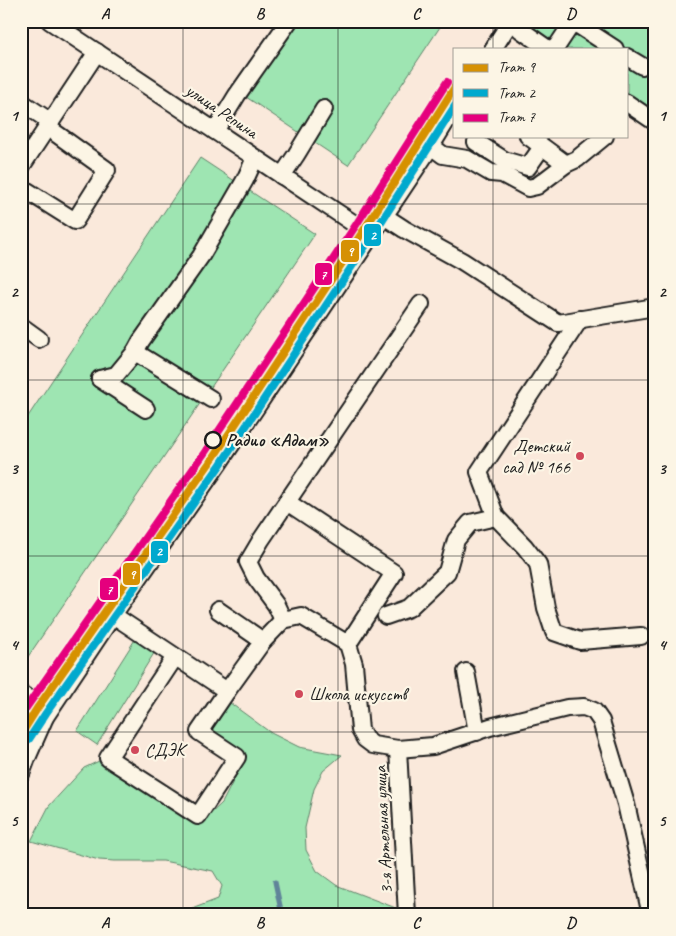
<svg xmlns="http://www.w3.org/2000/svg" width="676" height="936" font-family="Caveat,sans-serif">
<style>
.green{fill:#9ee5b2;stroke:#5d8067}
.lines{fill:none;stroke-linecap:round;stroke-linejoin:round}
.stream{stroke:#608499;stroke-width:5}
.minor-casing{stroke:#1c1c1c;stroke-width:20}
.minor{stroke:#fcf5e5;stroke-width:16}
.tram-1-casing{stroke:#fcf5e5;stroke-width:11}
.tram-2-casing{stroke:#fcf5e5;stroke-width:11}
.tram-3-casing{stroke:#fcf5e5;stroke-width:11}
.tram-1{stroke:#d69104;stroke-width:8}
.tram-2{stroke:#00a9ce;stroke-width:8}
.tram-3{stroke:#e5007d;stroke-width:8}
.grid{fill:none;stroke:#1c1c1c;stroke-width:1;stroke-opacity:0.55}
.stop-dot{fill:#fcf5e5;stroke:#1c1c1c;stroke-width:2.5}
.poi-dot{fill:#d1495b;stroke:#fcf5e5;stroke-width:2}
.labels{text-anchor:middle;stroke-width:4.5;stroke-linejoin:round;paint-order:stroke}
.street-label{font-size:18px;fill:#1c1c1c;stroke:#fcf5e5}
.stop-label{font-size:18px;font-weight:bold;fill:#1c1c1c;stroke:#fcf5e5;text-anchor:start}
.poi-label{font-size:18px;fill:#1c1c1c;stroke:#fcf5e5;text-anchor:start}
.line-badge{stroke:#fcf5e5;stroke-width:2}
.badge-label{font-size:14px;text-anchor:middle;font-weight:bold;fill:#fff}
.neatline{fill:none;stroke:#1c1c1c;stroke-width:2}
.grid-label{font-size:16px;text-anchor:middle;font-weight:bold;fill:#1c1c1c}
</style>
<rect width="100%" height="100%" fill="#fae9db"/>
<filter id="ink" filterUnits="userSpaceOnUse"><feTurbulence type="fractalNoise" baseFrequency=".02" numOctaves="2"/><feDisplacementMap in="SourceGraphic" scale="10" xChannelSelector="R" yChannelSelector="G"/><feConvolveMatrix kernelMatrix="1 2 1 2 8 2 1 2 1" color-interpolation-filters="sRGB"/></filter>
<g filter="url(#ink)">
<!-- green -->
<g class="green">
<polygon points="284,21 444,21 348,165 237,91"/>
<polygon points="530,21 655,21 655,111 627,92 627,49 564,49 528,24"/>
<polygon points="200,158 315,234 21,667 21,427"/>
<polygon points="136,638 156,650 97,745 77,731"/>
<polygon points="226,700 271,733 299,747 342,755 323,771 314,789 305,828 306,850 317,871 336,885 414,915 176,915 218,899 222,886 213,871 163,861 114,861 99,860 31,841 49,806 84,768 99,761 116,769 206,818 222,803 245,758 205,732"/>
</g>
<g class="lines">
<!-- stream -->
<polyline class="stream" points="275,882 282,915"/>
<defs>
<g id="minor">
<polyline points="50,21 371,235"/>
<polyline points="512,21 521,30 548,49"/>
<polyline points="572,21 615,49"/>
<polyline points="493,49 511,21"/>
<polyline points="555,49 573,22"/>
<polyline points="627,57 642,66"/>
<polyline points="21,102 51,122"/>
<polyline points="627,103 655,122"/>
<polyline points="215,131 237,95 289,21"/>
<polyline points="528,136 566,164"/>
<polyline points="476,142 504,160 528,167 542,147"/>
<polyline points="431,146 443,155 467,159 491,173 502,174 528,188 537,186 566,164 577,159 605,136"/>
<polyline points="21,167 97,52"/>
<polyline points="282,176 296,155 324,109"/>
<polyline points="21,187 75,221 107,170 47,127"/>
<polyline points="384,216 404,229 462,261 558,323 655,307"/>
<polyline points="580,319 479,472 496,517 525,547 538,564 546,608 554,632 580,641 641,636"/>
<polyline points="21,326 39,339"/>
<polyline points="135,352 211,399"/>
<polyline points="100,379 116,375 135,352 141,341 201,256 245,180 255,158"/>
<polyline points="100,379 146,409"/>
<polyline points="287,502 394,573 348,644"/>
<polyline points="218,610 263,641"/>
<polyline points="113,615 227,691 263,641 283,620 301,616 348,644 354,664 360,730 365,739 373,745 398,749 433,746 490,727 567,708 584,707 594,711 601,721 626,804 651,915"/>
<polyline points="386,616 409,608 447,572 456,540 470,523 496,517"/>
<polyline points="283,620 276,605 256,578 248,562 261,540 421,304"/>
<polyline points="175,657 108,758 198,816 237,757 199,732 227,691"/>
<polyline points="466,672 477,732"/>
<polyline points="21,694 34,702 45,717"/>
<polyline points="398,749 407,915"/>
<polyline points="21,774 27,758 45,717 113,615 219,463 431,146 455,107"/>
</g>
</defs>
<!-- minor casing -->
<use href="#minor" class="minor-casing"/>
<!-- minor -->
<use href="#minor" class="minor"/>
<defs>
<polyline id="tram-1" points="21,734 38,707 213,458 364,230 455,87"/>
<polyline id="tram-2" points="29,739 46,713 221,464 372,236 455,106"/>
<polyline id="tram-3" points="21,715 205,452 356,225 447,82"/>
</defs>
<!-- tram-1 casing -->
<use href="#tram-1" class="tram-1-casing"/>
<!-- tram-2 casing -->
<use href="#tram-2" class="tram-2-casing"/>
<!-- tram-3 casing -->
<use href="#tram-3" class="tram-3-casing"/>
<!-- tram-1 -->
<use href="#tram-1" class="tram-1"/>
<!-- tram-2 -->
<use href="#tram-2" class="tram-2"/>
<!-- tram-3 -->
<use href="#tram-3" class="tram-3"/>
</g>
</g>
<!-- grid -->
<path class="grid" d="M183,21V915M338,21V915M493,21V49M493,136V915M21,204H655M21,380H655M21,556H655M21,732H655"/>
<!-- markers -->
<circle class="stop-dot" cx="213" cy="440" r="8"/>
<g class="poi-dot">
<circle cx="580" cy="456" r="5"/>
<circle cx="299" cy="694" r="5"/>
<circle cx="135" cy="750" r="5"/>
</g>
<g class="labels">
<!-- street labels -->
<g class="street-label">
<text transform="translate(222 111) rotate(34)" y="6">улица Репина</text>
<text transform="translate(383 830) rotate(-93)" y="6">3-я Артельная улица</text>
</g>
<!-- stop labels -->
<g class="stop-label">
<text x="226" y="446">Радио «Адам»</text>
</g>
<!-- poi labels -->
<g class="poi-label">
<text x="570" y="452" text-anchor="end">Детский<tspan x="570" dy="21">сад № 166</tspan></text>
<text x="309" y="700">Школа искусств</text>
<text x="145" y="756">СДЭК</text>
</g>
</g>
<g class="line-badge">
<rect x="363" y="223" width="19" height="24" rx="5" fill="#00a9ce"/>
<rect x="340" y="239" width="20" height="24" rx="5" fill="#d69104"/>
<rect x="314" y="262" width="19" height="24" rx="5" fill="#e5007d"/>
<rect x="150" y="540" width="19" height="24" rx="5" fill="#00a9ce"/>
<rect x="122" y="562" width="19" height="24" rx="5" fill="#d69104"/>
<rect x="99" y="577" width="20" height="24" rx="5" fill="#e5007d"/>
</g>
<g class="badge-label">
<text x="373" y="240">2</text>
<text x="350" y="256">9</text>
<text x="323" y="279">7</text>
<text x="159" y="556">2</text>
<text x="132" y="579">9</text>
<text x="109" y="594">7</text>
</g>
<!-- margin -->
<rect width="676" height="936" fill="none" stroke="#fcf5e5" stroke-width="55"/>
<!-- legend -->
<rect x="453" y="48" width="175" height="90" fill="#fcf5e5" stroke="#a29e95"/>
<rect x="463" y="64" width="25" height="8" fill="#d69104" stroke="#a29e95"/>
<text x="498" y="72" font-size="15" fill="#1c1c1c">Tram 9</text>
<rect x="463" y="89" width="25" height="8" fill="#00a9ce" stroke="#a29e95"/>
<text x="498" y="98" font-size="15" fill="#1c1c1c">Tram 2</text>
<rect x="463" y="114" width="25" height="8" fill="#e5007d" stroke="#a29e95"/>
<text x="498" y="122" font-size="15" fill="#1c1c1c">Tram 7</text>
<rect x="28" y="28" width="620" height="880" class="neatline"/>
<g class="grid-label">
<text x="105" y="19">A</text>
<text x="260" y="19">B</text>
<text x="416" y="19">C</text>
<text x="571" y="19">D</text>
<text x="14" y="121">1</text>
<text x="662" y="121">1</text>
<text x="14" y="297">2</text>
<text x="662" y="297">2</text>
<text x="14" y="474">3</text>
<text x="662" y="474">3</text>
<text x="14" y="650">4</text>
<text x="662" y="650">4</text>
<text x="14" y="826">5</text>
<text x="662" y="826">5</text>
<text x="105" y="928">A</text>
<text x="260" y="928">B</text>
<text x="416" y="928">C</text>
<text x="571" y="928">D</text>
</g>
</svg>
